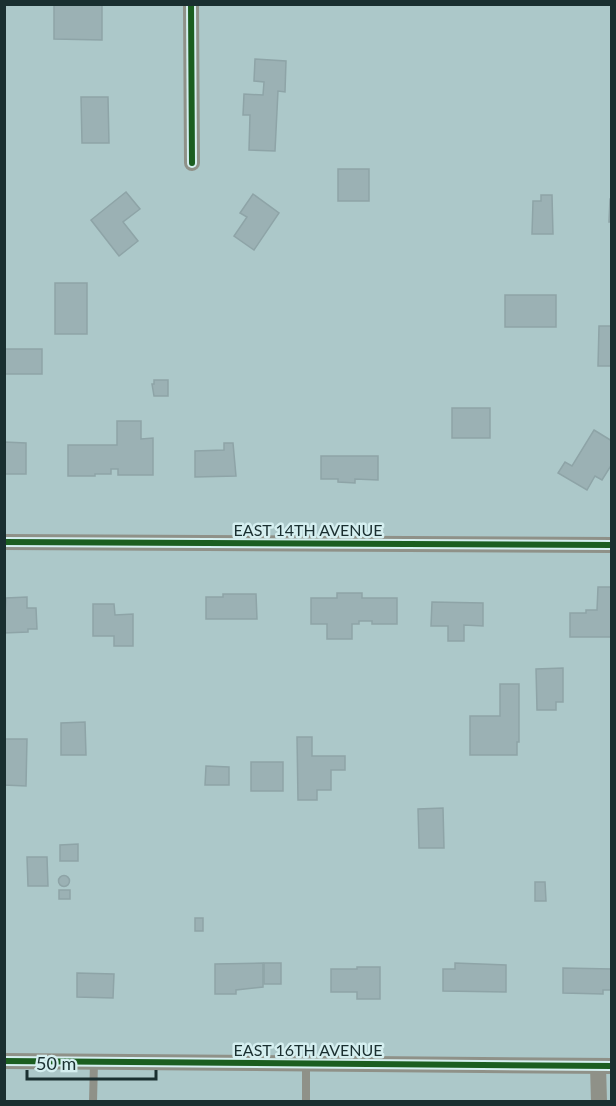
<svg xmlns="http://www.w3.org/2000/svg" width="616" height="1106" font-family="Lato,sans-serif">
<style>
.building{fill:#9bb1b4;stroke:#8ea4a7;stroke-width:1.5}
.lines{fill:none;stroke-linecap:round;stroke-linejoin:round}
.lane{stroke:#8f9188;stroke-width:8}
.street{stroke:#8f9188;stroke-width:16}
.cycleway-casing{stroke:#d5eff0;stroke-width:10}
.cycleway{stroke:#1b5e20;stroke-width:6}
.labels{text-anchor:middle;stroke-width:5;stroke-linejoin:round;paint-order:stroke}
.street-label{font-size:16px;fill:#1a2f30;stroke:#d5eff0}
</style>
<rect width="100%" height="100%" fill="#acc8c9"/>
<!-- building -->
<g class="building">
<polygon points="54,4 102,4 102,40 54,39"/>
<polygon points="255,59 286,61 285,92 278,91 275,151 249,150 250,115 243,115 244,94 263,95 264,82 254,81"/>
<polygon points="81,97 108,97 109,143 82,143"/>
<rect x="338" y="169" width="31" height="32"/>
<polygon points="126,192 140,209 123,222 138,241 119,256 91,220"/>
<polygon points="253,194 279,213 254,250 234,236 247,217 240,213"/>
<polygon points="541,195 552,195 553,234 532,234 533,201 541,201"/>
<polygon points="610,199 612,199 612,222 609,222"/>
<rect x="55" y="283" width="32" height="51"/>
<rect x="505" y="295" width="51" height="32"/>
<polygon points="599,326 612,326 612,366 598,366"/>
<rect x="4" y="349" width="38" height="25"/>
<polygon points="154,380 168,380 168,396 154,396 152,384 154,384"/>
<rect x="452" y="408" width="38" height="30"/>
<polygon points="117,421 141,421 141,439 153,438 153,475 118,475 118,469 111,469 111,474 95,474 95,476 68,476 68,445 117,445"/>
<polygon points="594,430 612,441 612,464 602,480 595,476 587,490 558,473 565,462 572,466"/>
<polygon points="4,442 26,443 26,474 4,474"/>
<polygon points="224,443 233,443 236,476 195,477 195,451 224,450"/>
<polygon points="321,456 378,456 378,480 355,479 355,483 338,482 338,479 321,479"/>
<polygon points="598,587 612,587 612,637 570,637 570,613 586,613 586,610 597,610"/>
<polygon points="337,593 362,593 362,598 397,598 397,624 372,624 372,621 359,621 359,624 352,624 352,639 327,639 327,624 311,624 311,598 337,598"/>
<polygon points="223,594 256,594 257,619 206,619 206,597 223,597"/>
<polygon points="27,597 27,608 36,608 37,629 28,629 28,632 4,633 6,598"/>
<polygon points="432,602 483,603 483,626 464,625 464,641 448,641 448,626 431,626"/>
<polygon points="93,604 114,604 115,615 133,614 133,646 114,646 114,636 93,636"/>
<polygon points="563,668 563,702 556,702 556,710 537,710 536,669"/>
<polygon points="500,684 519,684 519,742 517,742 517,755 470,755 470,716 500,716"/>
<polygon points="85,722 86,755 61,755 61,723"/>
<polygon points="297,737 312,737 312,756 345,756 345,770 331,770 331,790 317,790 317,800 298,800"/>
<polygon points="4,739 27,739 26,786 4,785"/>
<rect x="251" y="762" width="32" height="29"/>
<polygon points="206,766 229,767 229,785 205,785"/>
<polygon points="443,808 444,848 419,848 418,809"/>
<polygon points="78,844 78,861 60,861 60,845"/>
<polygon points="27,857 47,857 48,886 28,886"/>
<circle cx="64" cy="881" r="5.5"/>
<polygon points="535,882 545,882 546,901 535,901"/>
<rect x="59" y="890" width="11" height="9"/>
<rect x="195" y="918" width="8" height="13"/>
<polygon points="263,963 263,987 236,990 236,994 215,994 215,964"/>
<rect x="264" y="963" width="17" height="21"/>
<polygon points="455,963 506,965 506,992 443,991 443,969 455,969"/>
<polygon points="357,967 380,967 380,999 357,999 357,992 331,992 331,969 357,969"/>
<polygon points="563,968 612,969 612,990 603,990 603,994 563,993"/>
<polygon points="77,973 114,974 113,998 77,997"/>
</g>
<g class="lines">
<!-- lane -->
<g class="lane">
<polyline points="93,1102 94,1062"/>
<polyline points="306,1102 306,1063"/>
</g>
<!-- street -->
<g class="street">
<polyline points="191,4 192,163"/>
<polyline points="4,542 612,545"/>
<polyline points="4,1061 612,1066"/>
<polyline points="598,1066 599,1102"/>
</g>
<defs>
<g id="cycleway">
<polyline points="191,4 192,163"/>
<polyline points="4,542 612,545"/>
<polyline points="4,1061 612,1066"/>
</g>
</defs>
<!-- cycleway casing -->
<use href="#cycleway" class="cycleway-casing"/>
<!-- cycleway -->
<use href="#cycleway" class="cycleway"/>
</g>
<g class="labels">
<!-- street labels -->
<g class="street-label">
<text x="308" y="536">EAST 14TH AVENUE</text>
<text x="308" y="1056">EAST 16TH AVENUE</text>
</g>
</g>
<!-- border -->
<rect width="616" height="1106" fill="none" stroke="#1a2f30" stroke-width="12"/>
<!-- scale -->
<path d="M27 1070v9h129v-9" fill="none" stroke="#1a2f30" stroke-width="3"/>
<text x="36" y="1070" font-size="18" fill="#1a2f30" stroke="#d5eff0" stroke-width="4.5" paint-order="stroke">50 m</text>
</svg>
